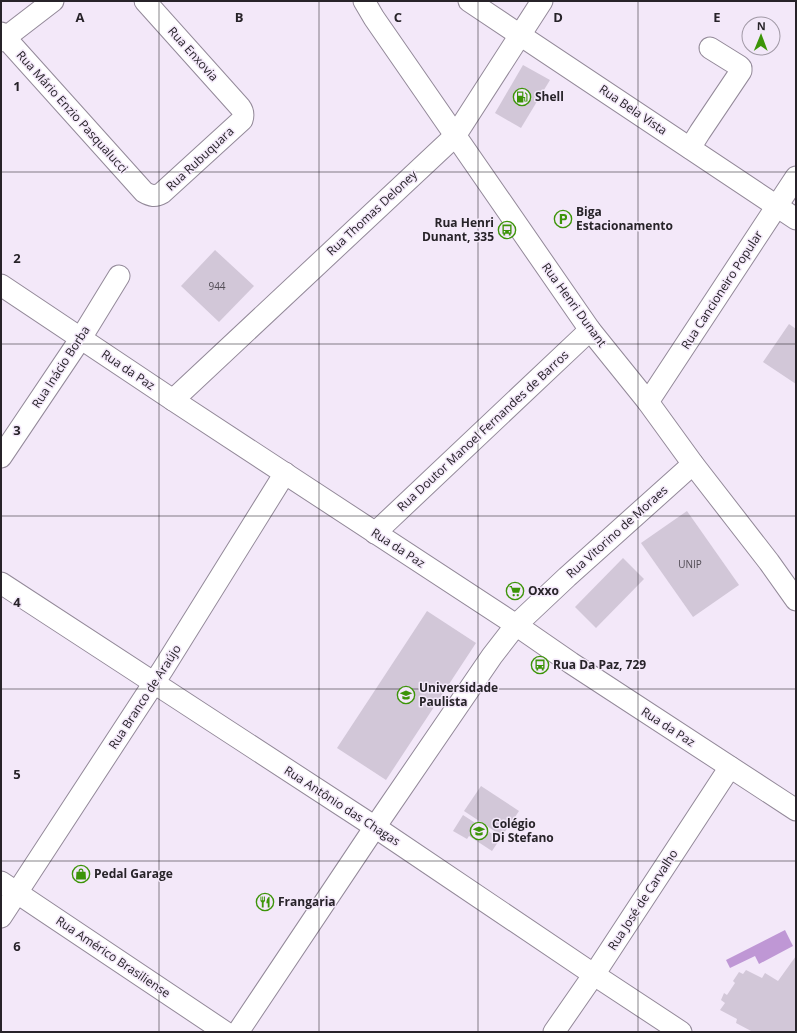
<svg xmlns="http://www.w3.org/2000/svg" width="797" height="1033" font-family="'Open Sans',sans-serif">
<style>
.water{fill:#bf97d5}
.building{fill:#d2c7d8}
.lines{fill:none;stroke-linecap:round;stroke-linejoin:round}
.minor-casing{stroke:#938999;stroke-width:23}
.minor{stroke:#fff;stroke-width:21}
.grid{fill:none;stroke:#272329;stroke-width:1;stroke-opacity:0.55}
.labels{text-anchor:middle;stroke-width:3;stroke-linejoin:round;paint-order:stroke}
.number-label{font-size:10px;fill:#524c55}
.street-label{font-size:12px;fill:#272329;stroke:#f3e8f9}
.poi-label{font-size:12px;font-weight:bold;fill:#272329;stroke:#f3e8f9;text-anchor:start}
.grid-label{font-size:13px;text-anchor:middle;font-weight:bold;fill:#272329;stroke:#f3e8f9;stroke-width:3;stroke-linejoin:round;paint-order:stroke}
</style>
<rect width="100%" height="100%" fill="#f3e8f9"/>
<!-- water -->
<polygon class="water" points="785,930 793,946 759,964 755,956 730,968 726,960"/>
<!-- building -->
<g class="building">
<polygon points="523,65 550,80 521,128 495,113"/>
<polygon points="215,250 254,286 219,322 181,286"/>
<polygon points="789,324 796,329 796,384 763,362"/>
<polygon points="687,511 739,585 693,617 641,543"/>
<polygon points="623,558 644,579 596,628 575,607"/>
<polygon points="427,611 476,643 386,780 337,748"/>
<polygon points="481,786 519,811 502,836 464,811"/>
<polygon points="463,815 500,839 492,851 469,836 467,839 453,831"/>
<polygon points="796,956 796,1032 753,1032 736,1023 737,1019 720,1010 725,1003 721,1000 724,993 727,995 735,983 733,981 739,972 743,974 746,970 762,978 765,973 778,981"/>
</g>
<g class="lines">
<defs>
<g id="minor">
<polyline points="364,1 374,18 590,330 648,402 693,464 769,562 796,600"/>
<polyline points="469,1 796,219"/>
<path d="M1,33L144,192C151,196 155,197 162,193L242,120C244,114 243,111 240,107L145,1"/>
<polyline points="1,41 53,1"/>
<polyline points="690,148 700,132 741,71 741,68 739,66 710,48"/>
<polyline points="1,285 173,400 516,625 571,663 796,810"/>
<polyline points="173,400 455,136 542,1"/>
<polyline points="648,402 796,177"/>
<polyline points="1,457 81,338 119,276"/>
<polyline points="375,533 590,330"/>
<polyline points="1,583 375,827 593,974 681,1032"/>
<polyline points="1,882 225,1032"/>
<polyline points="1,917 163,669 285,473"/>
<polyline points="238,1032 375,827 492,656 516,625 567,577 693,464"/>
<polyline points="554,1032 599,967 730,767"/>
</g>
</defs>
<!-- minor casing -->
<use href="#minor" class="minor-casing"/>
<!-- minor -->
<use href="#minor" class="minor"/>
</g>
<!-- grid -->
<path class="grid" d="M159,1V1032M319,1V1032M478,1V1032M638,1V1032M1,172H796M1,344H796M1,516H796M1,689H796M1,861H796"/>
<!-- icons -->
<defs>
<symbol id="fuel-ring" viewBox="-11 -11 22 22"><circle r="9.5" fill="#f3e8f9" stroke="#3c9408" stroke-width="1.5"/><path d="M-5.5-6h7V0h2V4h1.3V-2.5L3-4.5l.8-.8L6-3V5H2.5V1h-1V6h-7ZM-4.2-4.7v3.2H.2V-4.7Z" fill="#3c9408"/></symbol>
<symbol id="parking-ring" viewBox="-11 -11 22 22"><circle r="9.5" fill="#f3e8f9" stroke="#3c9408" stroke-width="1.5"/><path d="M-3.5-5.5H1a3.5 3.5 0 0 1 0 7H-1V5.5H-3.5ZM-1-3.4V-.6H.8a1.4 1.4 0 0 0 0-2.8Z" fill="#3c9408"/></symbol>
<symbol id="bus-ring" viewBox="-11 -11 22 22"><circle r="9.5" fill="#f3e8f9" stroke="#3c9408" stroke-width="1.5"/><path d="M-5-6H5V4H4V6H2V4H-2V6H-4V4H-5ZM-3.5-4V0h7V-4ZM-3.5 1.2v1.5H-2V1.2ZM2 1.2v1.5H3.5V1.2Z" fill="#3c9408"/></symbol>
<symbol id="supermarket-ring" viewBox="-11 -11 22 22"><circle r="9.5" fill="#f3e8f9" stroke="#3c9408" stroke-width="1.5"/><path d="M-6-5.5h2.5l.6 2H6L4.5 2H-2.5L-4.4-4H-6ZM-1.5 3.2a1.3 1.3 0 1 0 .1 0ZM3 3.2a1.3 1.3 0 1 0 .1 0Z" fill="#3c9408"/></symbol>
<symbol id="university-ring" viewBox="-11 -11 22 22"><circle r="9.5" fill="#f3e8f9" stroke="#3c9408" stroke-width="1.5"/><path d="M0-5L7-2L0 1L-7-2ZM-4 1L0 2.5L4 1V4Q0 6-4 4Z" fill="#3c9408"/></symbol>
<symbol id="school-ring" viewBox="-11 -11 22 22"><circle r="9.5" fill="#f3e8f9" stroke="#3c9408" stroke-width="1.5"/><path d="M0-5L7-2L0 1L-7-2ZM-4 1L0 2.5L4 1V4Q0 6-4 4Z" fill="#3c9408"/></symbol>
<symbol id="shop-ring" viewBox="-11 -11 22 22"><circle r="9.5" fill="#f3e8f9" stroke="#3c9408" stroke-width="1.5"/><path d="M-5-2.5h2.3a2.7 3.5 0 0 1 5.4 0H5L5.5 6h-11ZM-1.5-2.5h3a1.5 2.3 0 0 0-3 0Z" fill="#3c9408"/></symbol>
<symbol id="restaurant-ring" viewBox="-11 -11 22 22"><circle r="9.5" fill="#f3e8f9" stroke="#3c9408" stroke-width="1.5"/><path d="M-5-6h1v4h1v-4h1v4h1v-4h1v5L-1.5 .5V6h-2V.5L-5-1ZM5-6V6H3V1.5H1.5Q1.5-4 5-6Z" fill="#3c9408"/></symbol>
</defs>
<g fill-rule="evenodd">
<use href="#fuel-ring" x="512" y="87" width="20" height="20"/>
<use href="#parking-ring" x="553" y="209" width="20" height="20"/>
<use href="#bus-ring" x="497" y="220" width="20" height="20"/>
<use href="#supermarket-ring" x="505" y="581" width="20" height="20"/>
<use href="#bus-ring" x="530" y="655" width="20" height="20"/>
<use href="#university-ring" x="396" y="685" width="20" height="20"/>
<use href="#school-ring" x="469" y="821" width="20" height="20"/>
<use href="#shop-ring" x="71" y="864" width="20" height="20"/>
<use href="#restaurant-ring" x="255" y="892" width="20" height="20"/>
</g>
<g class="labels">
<!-- number labels -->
<g class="number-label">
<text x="217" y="290">944</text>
<text x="690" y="568">UNIP</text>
</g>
<!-- street labels -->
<g class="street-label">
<text transform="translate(193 54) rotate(48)" y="4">Rua Enxovia</text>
<text transform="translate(633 110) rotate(34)" y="4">Rua Bela Vista</text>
<text transform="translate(72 112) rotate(48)" y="4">Rua Mário Enzio Pasqualucci</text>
<text transform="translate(200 159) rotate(-43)" y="4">Rua Rubuquara</text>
<text transform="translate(372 213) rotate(-43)" y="4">Rua Thomas Deloney</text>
<text transform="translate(722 290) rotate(-57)" y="4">Rua Cancioneiro Popular</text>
<text transform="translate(574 305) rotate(54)" y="4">Rua Henri Dunant</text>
<text transform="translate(61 367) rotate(-57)" y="4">Rua Inácio Borba</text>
<text transform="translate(128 370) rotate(34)" y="4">Rua da Paz</text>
<text transform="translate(483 431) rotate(-43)" y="4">Rua Doutor Manoel Fernandes de Barros</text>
<text transform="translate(617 532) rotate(-42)" y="4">Rua Vitorino de Moraes</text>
<text transform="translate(398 548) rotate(33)" y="4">Rua da Paz</text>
<text transform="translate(145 697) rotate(-57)" y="4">Rua Branco de Araújo</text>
<text transform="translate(668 727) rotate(33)" y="4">Rua da Paz</text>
<text transform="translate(342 806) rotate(33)" y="4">Rua Antônio das Chagas</text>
<text transform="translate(643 900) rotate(-57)" y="4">Rua José de Carvalho</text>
<text transform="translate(113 957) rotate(34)" y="4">Rua Américo Brasiliense</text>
</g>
<!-- poi labels -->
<g class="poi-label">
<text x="535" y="101">Shell</text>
<text x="576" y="216">Biga<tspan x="576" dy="14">Estacionamento</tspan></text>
<text x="494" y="227" text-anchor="end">Rua Henri<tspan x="494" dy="14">Dunant, 335</tspan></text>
<text x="528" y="595">Oxxo</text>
<text x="553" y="669">Rua Da Paz, 729</text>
<text x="419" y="692">Universidade<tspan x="419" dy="14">Paulista</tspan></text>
<text x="492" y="828">Colégio<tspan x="492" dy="14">Di Stefano</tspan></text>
<text x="94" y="878">Pedal Garage</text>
<text x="278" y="906">Frangaria</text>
</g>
</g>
<g class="grid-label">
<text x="80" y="22">A</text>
<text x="239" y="22">B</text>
<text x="398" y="22">C</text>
<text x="558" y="22">D</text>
<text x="717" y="22">E</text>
<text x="17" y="91">1</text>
<text x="17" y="263">2</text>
<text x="17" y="435">3</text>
<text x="17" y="607">4</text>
<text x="17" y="779">5</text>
<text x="17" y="951">6</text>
</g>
<!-- border -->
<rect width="797" height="1033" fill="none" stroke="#272329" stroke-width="4"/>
<!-- north arrow -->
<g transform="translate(761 36) rotate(1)"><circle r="19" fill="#f3e8f9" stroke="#a199a6"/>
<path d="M0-3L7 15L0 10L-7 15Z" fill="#3c9408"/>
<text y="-6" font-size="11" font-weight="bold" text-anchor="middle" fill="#272329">N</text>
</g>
</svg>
